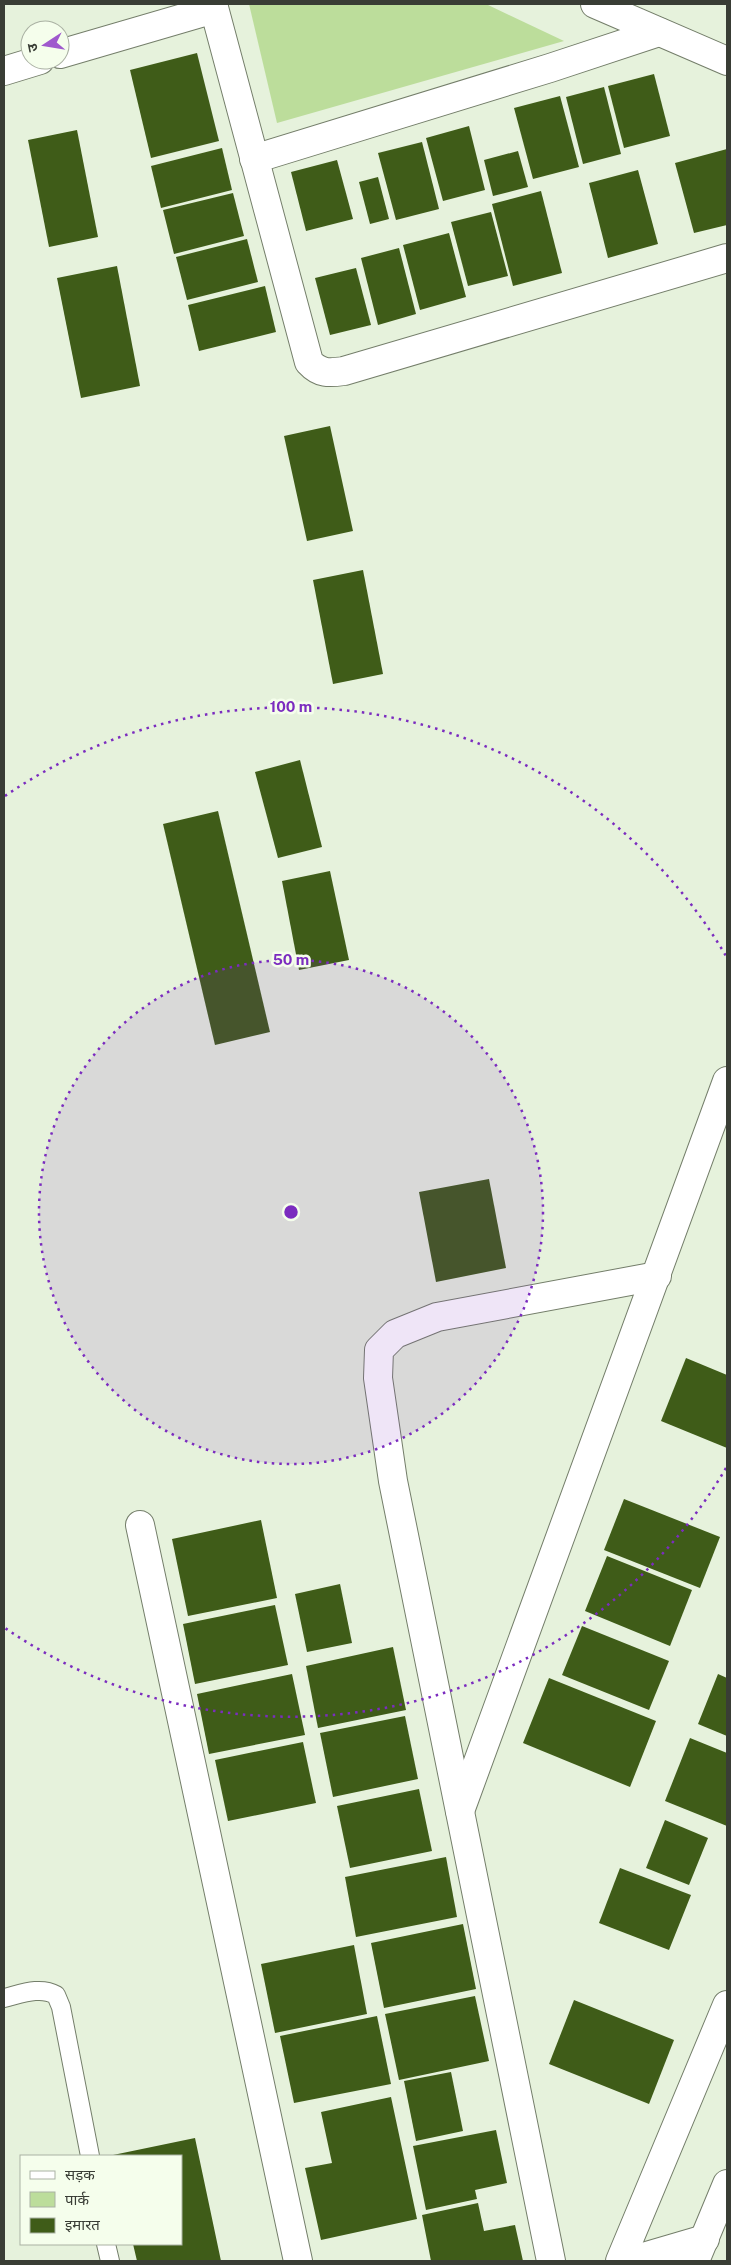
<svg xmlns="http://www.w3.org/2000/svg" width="731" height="2265" font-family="'Public Sans','Noto Sans Devanagari',sans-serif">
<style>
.green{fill:#bcdd9b}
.building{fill:#3f5c18}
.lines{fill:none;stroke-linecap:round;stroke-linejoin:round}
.service-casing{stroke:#747e6a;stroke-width:20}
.minor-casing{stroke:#747e6a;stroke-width:30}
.tertiary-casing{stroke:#747e6a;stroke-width:30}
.service{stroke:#fff;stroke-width:18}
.minor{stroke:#fff;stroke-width:28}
.tertiary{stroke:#fff;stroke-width:28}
.ring{fill:none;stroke:#7b2cbf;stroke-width:2.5;stroke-dasharray:2.5 5}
.centre{fill:#7b2cbf;stroke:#f5feec;stroke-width:2.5}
.ring-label{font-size:15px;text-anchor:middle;font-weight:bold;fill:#7b2cbf;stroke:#f5feec;stroke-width:5;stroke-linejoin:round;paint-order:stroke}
</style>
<rect width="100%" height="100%" fill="#e6f2dc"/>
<!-- green -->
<polygon class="green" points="249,4 486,4 564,41 277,123"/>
<!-- building -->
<g class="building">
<polygon points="197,53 219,141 151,158 130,70"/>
<polygon points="654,74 670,136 624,148 608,86"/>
<polygon points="604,87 621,154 583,164 566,97"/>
<polygon points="560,96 579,167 533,179 514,108"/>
<polygon points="469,126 485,190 443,201 426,138"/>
<polygon points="77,130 98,237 49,247 28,140"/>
<polygon points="422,142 439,209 396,220 378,153"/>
<polygon points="222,148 232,190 161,208 151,166"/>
<polygon points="727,149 727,225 694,233 675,163"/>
<polygon points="518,151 528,187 493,196 484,160"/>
<polygon points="337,160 353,219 306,231 291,172"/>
<polygon points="638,170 658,244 608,258 589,183"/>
<polygon points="378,177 389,219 370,224 359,182"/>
<polygon points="541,191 562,273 513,286 492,204"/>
<polygon points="233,193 244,236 174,254 163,210"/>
<polygon points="491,212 508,276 468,286 451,222"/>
<polygon points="449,233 466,297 420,310 403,245"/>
<polygon points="247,239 258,282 187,300 176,257"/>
<polygon points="399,248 416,314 378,325 361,258"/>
<polygon points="117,266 140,386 81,398 57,278"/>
<polygon points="356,268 371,325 330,335 315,278"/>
<polygon points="265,286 276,332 199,351 188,305"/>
<polygon points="330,426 353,531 307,541 284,436"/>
<polygon points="363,570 383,674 333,684 313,580"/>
<polygon points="300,760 322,847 278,858 255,772"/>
<polygon points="218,811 270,1032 215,1045 163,824"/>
<polygon points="330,871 349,960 299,970 282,881"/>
<polygon points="489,1179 506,1268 436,1282 419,1192"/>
<polygon points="686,1358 727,1375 727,1448 661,1421"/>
<polygon points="624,1499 720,1537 700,1588 604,1550"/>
<polygon points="261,1520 277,1598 188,1616 172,1539"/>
<polygon points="607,1556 692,1590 670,1646 585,1611"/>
<polygon points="340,1584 352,1643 307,1652 295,1594"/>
<polygon points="275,1605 288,1665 195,1684 183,1624"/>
<polygon points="582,1626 669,1661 649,1710 562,1675"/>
<polygon points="393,1647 406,1710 318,1728 306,1666"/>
<polygon points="292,1674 305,1735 209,1754 197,1694"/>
<polygon points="718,1674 727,1678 727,1736 698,1724"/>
<polygon points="549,1678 656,1721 630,1787 523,1743"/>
<polygon points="405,1716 418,1779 333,1797 320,1733"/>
<polygon points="690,1738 727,1753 727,1826 665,1801"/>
<polygon points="303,1742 316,1803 228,1821 215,1760"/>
<polygon points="419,1789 432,1851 350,1868 337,1806"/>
<polygon points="665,1820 708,1838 689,1885 646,1868"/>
<polygon points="446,1857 457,1917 356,1937 345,1877"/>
<polygon points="620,1868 691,1895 669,1950 599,1923"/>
<polygon points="463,1924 476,1989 384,2008 371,1943"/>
<polygon points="354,1945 367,2014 275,2033 261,1964"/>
<polygon points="475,1996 489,2061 399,2080 385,2014"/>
<polygon points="574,2000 674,2040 649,2104 549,2064"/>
<polygon points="377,2016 391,2084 294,2103 280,2036"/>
<polygon points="451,2072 463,2131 416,2141 404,2081"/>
<polygon points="391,2097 417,2219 321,2240 305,2168 332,2163 321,2112"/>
<polygon points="496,2130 507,2183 475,2190 477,2199 426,2210 413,2146"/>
<polygon points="195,2138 221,2261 137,2261 133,2244 181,2244 181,2156 113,2155"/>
<polygon points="478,2203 484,2231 515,2225 523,2261 431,2261 422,2215"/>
</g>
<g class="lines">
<defs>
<g id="service">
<path d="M4,1998C21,1994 40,1986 56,1995L61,2007L90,2156"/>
<polyline points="106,2244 110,2261"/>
</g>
<g id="minor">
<path d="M213,4L309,362C320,374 329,373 344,371L727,258"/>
<polyline points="595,4 727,61"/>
<polyline points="60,54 214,9"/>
<polyline points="4,71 40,60"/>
<polyline points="254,159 550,68 659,32"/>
<polyline points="140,1525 298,2261"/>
<polyline points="460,1811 727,1081"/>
<polyline points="551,2261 393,1481 378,1378 379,1350 395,1334 437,1317 657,1276"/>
<polyline points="620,2261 727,2005"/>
<polyline points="630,2261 705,2239"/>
</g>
<polyline id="tertiary" points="695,2261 727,2184"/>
</defs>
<!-- service casing -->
<use href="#service" class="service-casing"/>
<!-- minor casing -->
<use href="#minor" class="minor-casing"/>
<!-- tertiary casing -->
<use href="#tertiary" class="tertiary-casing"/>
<!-- service -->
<use href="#service" class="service"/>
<!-- minor -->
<use href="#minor" class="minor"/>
<!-- tertiary -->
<use href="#tertiary" class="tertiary"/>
</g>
<!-- distance rings -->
<circle cx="291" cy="1212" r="252" fill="#7b2cbf" fill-opacity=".12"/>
<g class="ring">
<circle cx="291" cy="1212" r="252"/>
<path d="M726 1468A505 505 0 0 1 5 1628M5 796A505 505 0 0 1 726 956"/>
</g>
<circle cx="291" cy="1212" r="8" class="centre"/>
<g class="ring-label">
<text x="291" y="712">100 m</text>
<text x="291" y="965">50 m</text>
</g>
<!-- border -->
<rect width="731" height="2265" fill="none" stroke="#393d35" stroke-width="10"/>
<!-- legend -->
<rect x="20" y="2155" width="162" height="90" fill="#f5feec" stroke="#aab1a3"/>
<rect x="30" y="2171" width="25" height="8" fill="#ffffff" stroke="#aab1a3"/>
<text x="65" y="2180" font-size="15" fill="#393d35">सड़क</text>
<rect x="30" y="2192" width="25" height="15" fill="#bcdd9b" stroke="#aab1a3"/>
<text x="65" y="2205" font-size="15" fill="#393d35">पार्क</text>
<rect x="30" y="2218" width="25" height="15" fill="#3f5c18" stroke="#aab1a3"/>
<text x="65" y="2230" font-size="15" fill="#393d35">इमारत</text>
<!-- north arrow -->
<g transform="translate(45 45) rotate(258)"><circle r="24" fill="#f5feec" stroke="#aab1a3"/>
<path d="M0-4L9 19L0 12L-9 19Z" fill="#9f59cd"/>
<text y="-8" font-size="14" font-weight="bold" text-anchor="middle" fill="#393d35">उ</text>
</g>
</svg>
